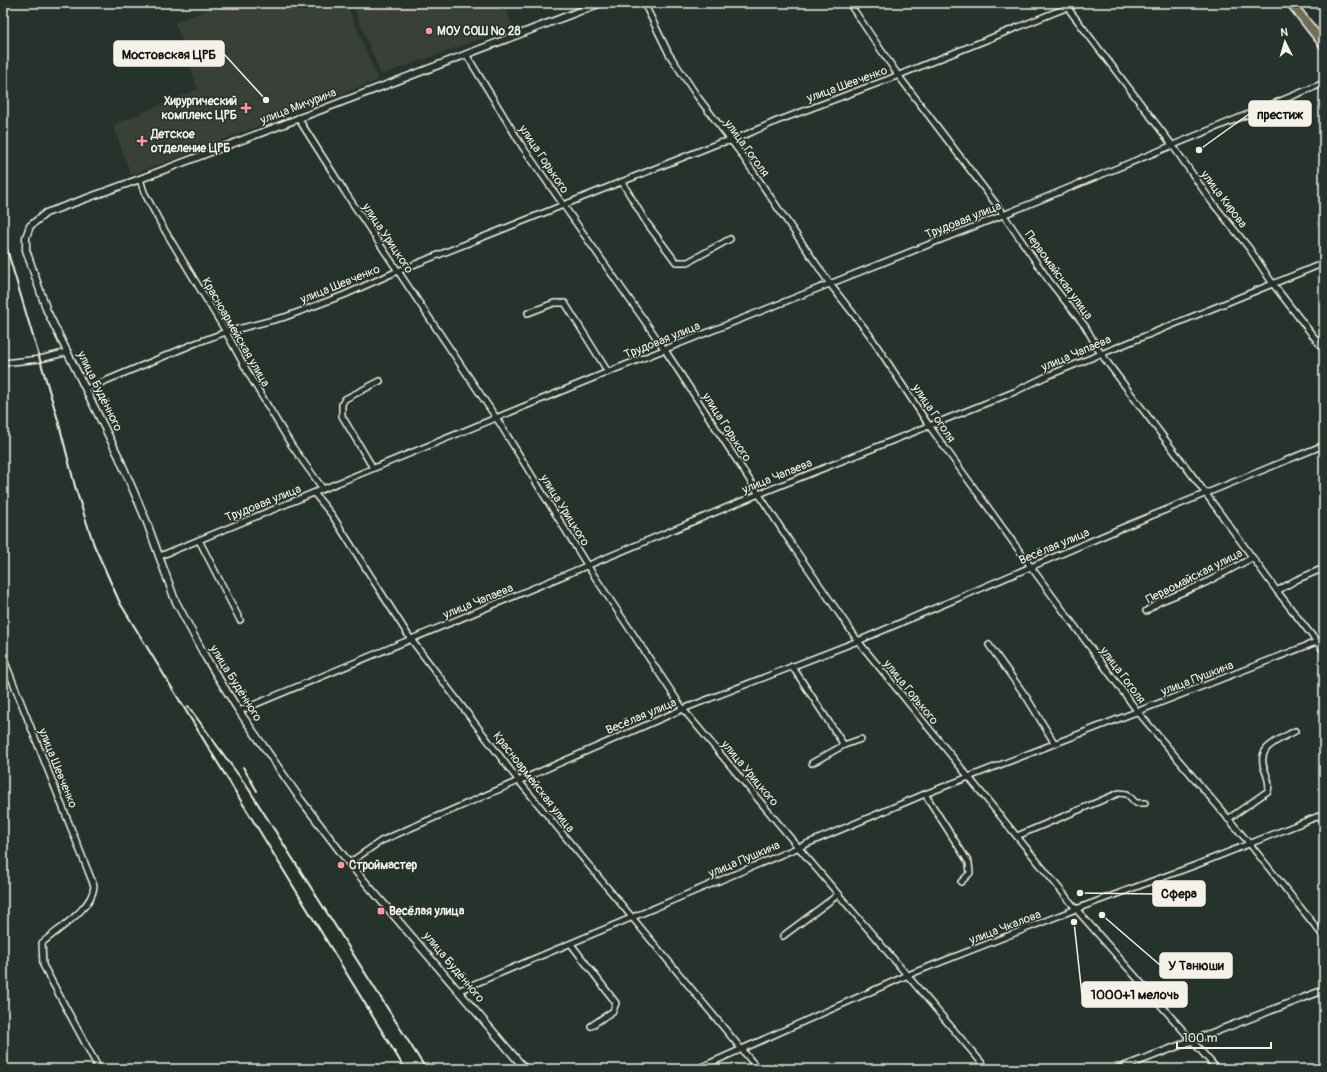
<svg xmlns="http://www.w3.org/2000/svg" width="1327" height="1072" font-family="Pangolin,sans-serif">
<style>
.built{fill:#393f38}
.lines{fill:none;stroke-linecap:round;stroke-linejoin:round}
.minor-casing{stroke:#f4f1e8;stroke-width:8}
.tertiary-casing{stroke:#f4f1e8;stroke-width:9}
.primary-casing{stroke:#f4f1e8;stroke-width:11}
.minor{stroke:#26332d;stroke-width:5}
.tertiary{stroke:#26332d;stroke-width:6}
.primary{stroke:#716e59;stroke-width:8}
.rail{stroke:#f4f1e8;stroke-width:2}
.poi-dot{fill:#ff9aa2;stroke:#26332d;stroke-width:1.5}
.labels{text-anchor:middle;stroke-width:3;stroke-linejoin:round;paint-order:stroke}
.poi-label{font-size:12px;font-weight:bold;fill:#f4f1e8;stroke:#26332d;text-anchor:start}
.street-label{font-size:12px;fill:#f4f1e8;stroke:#26332d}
.leader{fill:none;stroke:#f4f1e8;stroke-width:1.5}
.callout-dot{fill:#f4f1e8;stroke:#26332d;stroke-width:1.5}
.callout{fill:#f4f1e8;stroke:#f4f1e8;stroke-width:1.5}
.callout-label{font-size:13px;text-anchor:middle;font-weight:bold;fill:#111}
</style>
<rect width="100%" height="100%" fill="#26332d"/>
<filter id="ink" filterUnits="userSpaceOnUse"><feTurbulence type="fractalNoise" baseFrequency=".025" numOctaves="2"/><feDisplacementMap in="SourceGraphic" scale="8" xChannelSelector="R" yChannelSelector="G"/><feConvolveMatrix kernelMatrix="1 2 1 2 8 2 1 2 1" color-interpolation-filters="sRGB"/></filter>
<g filter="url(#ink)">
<!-- built -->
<g class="built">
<polygon points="226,3 346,3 378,80 131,175 113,125 198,89 175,22"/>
<polygon points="352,3 504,3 513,27 381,75"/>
</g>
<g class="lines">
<defs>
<g id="minor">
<polyline points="644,3 669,54 697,96 739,151 830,284 869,334 930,427 1031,567 1138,712 1249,843 1324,937"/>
<polyline points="849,3 898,75 996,204 1050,282 1085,326 1101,354 1198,483 1277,591 1324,651"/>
<polyline points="1064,3 1173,146 1211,201 1249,248 1273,284 1324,350"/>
<polyline points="466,54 522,146 665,350 790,542 858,641 1076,909 1217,1069"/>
<polyline points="298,118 345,192 497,419 587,565 683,709 798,847 987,1069"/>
<polyline points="140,179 144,192 161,224 226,332 251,378 292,446 323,489"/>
<polyline points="622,182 646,222 676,262 688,262 730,239"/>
<polyline points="528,313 554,303 565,303 608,372"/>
<polyline points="3,363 40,359 68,352"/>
<polyline points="86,389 196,343 226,332 285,317 344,295 398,271 719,143 731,141 777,121 889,79 1078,3"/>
<polyline points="373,468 342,416 342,404 345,399 380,381"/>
<polyline points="314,493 332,515 410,638 518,780 758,1069"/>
<polyline points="199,540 240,620"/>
<polyline points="160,556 608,372 1003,215 1324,83"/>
<polyline points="1277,591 1296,580 1324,568"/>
<polyline points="1146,611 1159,602 1205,583 1252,558"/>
<polyline points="989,645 1027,698 1055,744"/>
<path d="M3,657L94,886C93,908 58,929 42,943L43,965L99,1069"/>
<polyline points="792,666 844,745"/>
<polyline points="239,711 759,494 1014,392 1047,376 1324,263"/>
<polyline points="812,763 844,745 861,739"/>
<polyline points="925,794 969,863 970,873 961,882"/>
<path d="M1228,819L1268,791C1270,785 1268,779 1266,773C1254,747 1276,742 1295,731"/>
<polyline points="1017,836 1119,793 1127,794 1136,803 1145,803"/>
<polyline points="349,863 381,841 683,709 858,641 1124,527 1324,445"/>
<polyline points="783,936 839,894"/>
<polyline points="571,944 616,1003 613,1011 591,1026"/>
<polyline points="460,990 925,794 1324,639"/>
<polyline points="697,1069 908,975 1076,909 1196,865 1324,814"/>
</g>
<g id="tertiary">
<polyline points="525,1069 349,863 301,800 239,711 206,658 175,600 146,520 119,457 47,311 26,250 26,237 30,226 46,213 140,179 601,3"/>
<polyline points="1118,1069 1324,990"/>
</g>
<polyline id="primary" points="1291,3 1324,45"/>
</defs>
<!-- minor casing -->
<use href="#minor" class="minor-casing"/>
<!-- tertiary casing -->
<use href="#tertiary" class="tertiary-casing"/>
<!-- primary casing -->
<use href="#primary" class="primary-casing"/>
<!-- minor -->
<use href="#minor" class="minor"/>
<!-- tertiary -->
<use href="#tertiary" class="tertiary"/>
<!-- primary -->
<use href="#primary" class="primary"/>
<!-- rail -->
<g class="rail">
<polyline points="3,236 58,420 76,490 94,545 120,603 405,1069"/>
<polyline points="188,706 248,788 426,1069"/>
<polyline points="243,767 257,791"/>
</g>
</g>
</g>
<!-- markers -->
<g class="poi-dot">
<circle cx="429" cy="31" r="4"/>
<path d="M244 102h4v4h4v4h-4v4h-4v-4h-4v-4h4z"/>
<path d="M140 135h4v4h4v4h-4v4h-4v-4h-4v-4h4z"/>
<circle cx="341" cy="865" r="4"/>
<rect x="377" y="907" width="8" height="8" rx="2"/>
</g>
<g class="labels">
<!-- poi labels -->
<g class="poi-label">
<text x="437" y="35">МОУ СОШ № 28</text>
<text x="237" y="105" text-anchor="end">Хирургический<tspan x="237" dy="14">комплекс ЦРБ</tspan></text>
<text x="151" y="138">Детское<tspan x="151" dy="14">отделение ЦРБ</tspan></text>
<text x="349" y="869">Строймастер</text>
<text x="389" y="915">Весёлая улица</text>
</g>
<!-- street labels -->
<g class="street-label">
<text transform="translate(847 84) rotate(-20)" y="4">улица Шевченко</text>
<text transform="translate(298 106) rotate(-21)" y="4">улица Мичурина</text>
<text transform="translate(747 148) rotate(54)" y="4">улица Гоголя</text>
<text transform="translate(544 159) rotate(56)" y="4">улица Горького</text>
<text transform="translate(1224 199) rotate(53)" y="4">улица Кирова</text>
<text transform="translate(963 220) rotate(-22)" y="4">Трудовая улица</text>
<text transform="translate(388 238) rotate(56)" y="4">улица Урицкого</text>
<text transform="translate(1059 275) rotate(54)" y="4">Первомайская улица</text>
<text transform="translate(340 284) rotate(-22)" y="4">улица Шевченко</text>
<text transform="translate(236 332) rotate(60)" y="4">Красноармейская улица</text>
<text transform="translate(662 340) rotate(-22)" y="4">Трудовая улица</text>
<text transform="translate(1076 353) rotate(-23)" y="4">улица Чапаева</text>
<text transform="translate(100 391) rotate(64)" y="4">улица Будённого</text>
<text transform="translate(934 413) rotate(56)" y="4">улица Гоголя</text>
<text transform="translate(727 427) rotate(57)" y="4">улица Горького</text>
<text transform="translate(777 476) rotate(-22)" y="4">улица Чапаева</text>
<text transform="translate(263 503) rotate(-22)" y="4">Трудовая улица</text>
<text transform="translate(565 510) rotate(58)" y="4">улица Урицкого</text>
<text transform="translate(1054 546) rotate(-23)" y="4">Весёлая улица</text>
<text transform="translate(1194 576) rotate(-27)" y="4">Первомайская улица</text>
<text transform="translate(478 601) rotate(-22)" y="4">улица Чапаева</text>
<text transform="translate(1123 675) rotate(53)" y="4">улица Гоголя</text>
<text transform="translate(1197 678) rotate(-21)" y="4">улица Пушкина</text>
<text transform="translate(236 683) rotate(58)" y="4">улица Будённого</text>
<text transform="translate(911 692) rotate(51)" y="4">улица Горького</text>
<text transform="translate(641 716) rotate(-23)" y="4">Весёлая улица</text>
<text transform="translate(58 768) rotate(68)" y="4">улица Шевченко</text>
<text transform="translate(750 773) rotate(50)" y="4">улица Урицкого</text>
<text transform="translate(534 782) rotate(52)" y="4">Красноармейская улица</text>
<text transform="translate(744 859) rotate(-23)" y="4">улица Пушкина</text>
<text transform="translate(1005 927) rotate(-21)" y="4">улица Чкалова</text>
<text transform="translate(454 967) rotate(50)" y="4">улица Будённого</text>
</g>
</g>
<!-- callouts -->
<path class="leader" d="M266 100L224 54M1199 150L1249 114M1080 893L1153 894M1102 915L1160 965M1074 922L1082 995"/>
<g class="callout-dot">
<circle cx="266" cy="100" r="4"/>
<circle cx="1199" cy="150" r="4"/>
<circle cx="1080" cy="893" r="4"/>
<circle cx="1102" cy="915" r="4"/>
<circle cx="1074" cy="922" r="4"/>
</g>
<g class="callout">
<rect x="114" y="41" width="110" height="25" rx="4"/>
<rect x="1249" y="101" width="62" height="25" rx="4"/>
<rect x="1153" y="881" width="52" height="25" rx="4"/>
<rect x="1160" y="953" width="72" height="25" rx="4"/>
<rect x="1082" y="982" width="105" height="25" rx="4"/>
</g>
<g class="callout-label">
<text x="169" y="59">Мостовская ЦРБ</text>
<text x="1280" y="119">престиж</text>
<text x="1179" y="898">Сфера</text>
<text x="1196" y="970">У Танюши</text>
<text x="1135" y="999">1000+1 мелочь</text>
</g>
<!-- margin -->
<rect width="1327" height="1072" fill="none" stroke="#26332d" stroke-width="16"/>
<rect x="8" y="8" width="1311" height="1056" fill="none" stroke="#f4f1e8" stroke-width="1.5" filter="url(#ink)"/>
<!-- north arrow -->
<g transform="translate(1285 42) rotate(355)" stroke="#26332d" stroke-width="3" paint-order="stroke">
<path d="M0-3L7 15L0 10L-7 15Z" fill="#f4f1e8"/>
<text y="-6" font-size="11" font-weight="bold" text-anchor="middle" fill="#f4f1e8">N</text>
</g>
<!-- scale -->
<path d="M1177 1042v6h94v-6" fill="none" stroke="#f4f1e8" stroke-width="2"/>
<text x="1183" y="1042" font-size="12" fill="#f4f1e8" stroke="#26332d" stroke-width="3" paint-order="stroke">100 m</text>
</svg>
